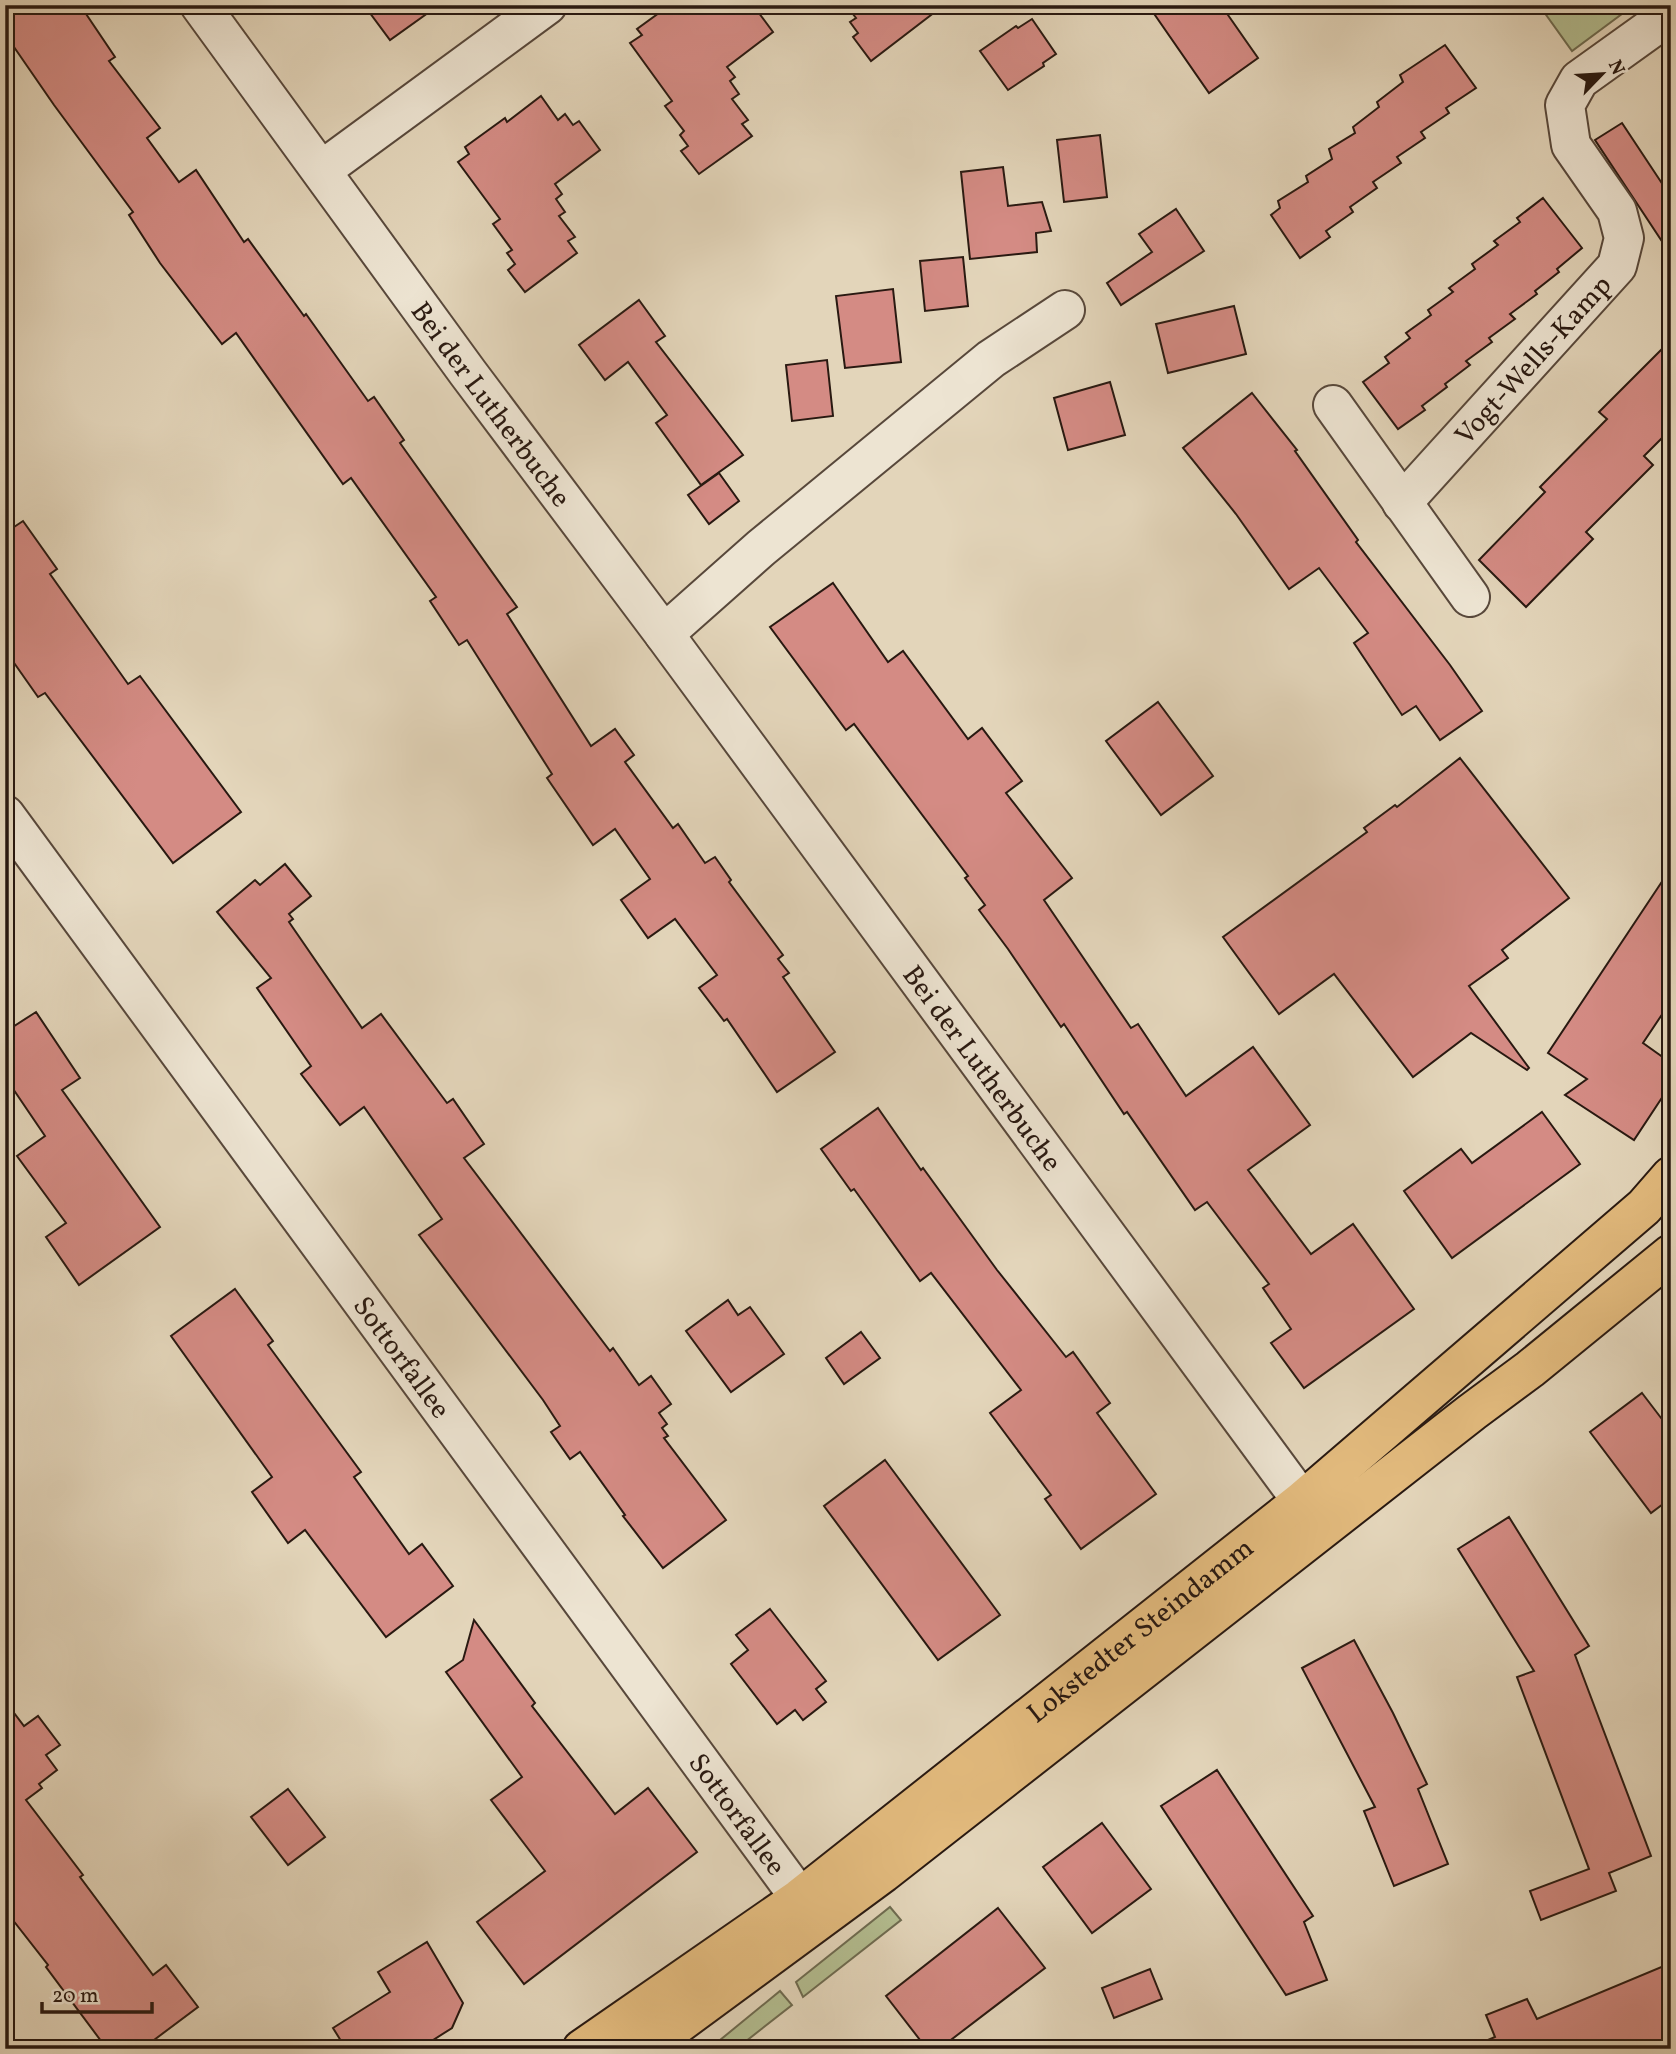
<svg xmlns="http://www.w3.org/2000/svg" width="1676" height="2054" font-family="Vollkorn,serif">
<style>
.green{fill:#b3bd90;stroke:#6e6b50;stroke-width:2}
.building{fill:#d48b84;stroke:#291911;stroke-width:2}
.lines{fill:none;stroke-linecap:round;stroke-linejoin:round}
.street-casing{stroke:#58483b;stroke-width:42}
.primary-casing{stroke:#291911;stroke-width:42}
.street{stroke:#ede4d2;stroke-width:38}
.primary{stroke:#e2ba7d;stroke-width:38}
.labels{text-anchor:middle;stroke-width:6;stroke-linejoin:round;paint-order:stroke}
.street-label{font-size:28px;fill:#291911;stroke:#ede4d2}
</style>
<rect width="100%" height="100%" fill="#e3d5ba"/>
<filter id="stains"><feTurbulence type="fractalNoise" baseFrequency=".00286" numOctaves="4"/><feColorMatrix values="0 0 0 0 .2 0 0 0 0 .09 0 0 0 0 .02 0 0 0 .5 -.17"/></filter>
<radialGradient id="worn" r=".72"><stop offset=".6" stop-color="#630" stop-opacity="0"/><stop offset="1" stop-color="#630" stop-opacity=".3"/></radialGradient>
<!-- green -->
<g class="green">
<polygon points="1539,5 1634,5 1572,51"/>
<polygon points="890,1907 901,1920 803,1997 796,1982"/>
<polygon points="780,1991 792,2005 736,2049 709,2049"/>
</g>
<!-- building -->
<g class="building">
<polygon points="5,5 80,5 115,57 109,61 160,128 147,138 179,182 196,170 244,242 248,239 304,316 306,314 368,401 374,397 404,440 400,443 517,607 507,614 591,746 615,729 634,755 625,762 673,828 678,824 705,863 715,857 731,880 729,882 783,955 778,959 789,973 783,977 835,1052 777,1092 727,1019 724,1021 699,988 717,975 675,919 648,938 621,900 650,879 615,829 593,845 547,778 552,774 467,640 459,645 430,601 436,597 351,478 343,484 236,333 222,344 160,263 129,215 133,212 54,105 5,34"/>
<polygon points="364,5 439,5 390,40"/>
<polygon points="670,5 753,5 773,32 727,67 735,77 730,81 739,94 732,99 748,120 742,124 752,136 699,174 681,151 688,146 680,135 684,131 665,106 672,101 630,43 642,35 637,29"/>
<polygon points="846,5 944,5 871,61 853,37 858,33 850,22 856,18"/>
<polygon points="1148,5 1221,5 1258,58 1209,93"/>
<polygon points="1032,19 1056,54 1043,63 1044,66 1008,90 980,51 1016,26 1018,28"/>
<polygon points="1445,45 1476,88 1446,108 1449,113 1421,132 1425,138 1397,157 1401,163 1373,182 1377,188 1350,207 1353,212 1326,231 1330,237 1300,258 1271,215 1280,208 1278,201 1308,182 1306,176 1332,159 1329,149 1355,133 1353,127 1379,107 1377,102 1403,82 1400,75"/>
<polygon points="541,96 558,120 565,114 573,125 579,121 600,150 555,184 562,194 556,199 565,212 559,216 575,237 568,241 577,253 525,292 508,270 515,264 507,253 512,250 493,224 500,219 458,162 469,154 465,147 505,118 507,122"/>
<polygon points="1622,123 1671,197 1671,255 1595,140"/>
<polygon points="1100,135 1107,197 1064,202 1057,140"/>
<polygon points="1003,167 1008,206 1042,202 1051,231 1036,233 1037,252 970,259 961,172"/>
<polygon points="1543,198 1582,248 1557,269 1559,272 1535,291 1537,294 1510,314 1515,319 1489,338 1492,342 1466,361 1470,365 1445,384 1447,387 1422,406 1425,410 1398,429 1363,382 1389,363 1385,357 1410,338 1406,333 1431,315 1428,310 1453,292 1449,288 1475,269 1472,264 1498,245 1494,241 1520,222 1517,218"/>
<polygon points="1176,209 1204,251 1121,305 1107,283 1152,252 1139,234"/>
<polygon points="963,257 968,306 925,311 920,261"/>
<polygon points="893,289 901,362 845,368 836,296"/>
<polygon points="639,300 665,336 656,342 743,455 701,485 656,423 667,415 628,362 605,380 579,345"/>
<polygon points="1234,306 1246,354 1168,373 1156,324"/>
<polygon points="1671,340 1671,429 1644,456 1653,465 1586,532 1593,539 1526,607 1479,560 1545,492 1540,487 1607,419 1599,412"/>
<polygon points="827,360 833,416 792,421 786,365"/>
<polygon points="1110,382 1125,435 1068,450 1054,398"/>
<polygon points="1252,393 1297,450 1295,451 1358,540 1356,542 1450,665 1482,711 1440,740 1416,706 1402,715 1354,643 1368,633 1319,568 1289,589 1236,514 1183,448"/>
<polygon points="719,473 739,501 709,524 688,495"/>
<polygon points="23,521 57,569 50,574 128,684 140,676 241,812 173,863 45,693 38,697 5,650 5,533"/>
<polygon points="833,583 888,662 903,651 968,739 982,728 1022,781 1006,793 1072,878 1044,900 1131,1028 1138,1024 1186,1096 1253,1047 1310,1125 1248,1170 1311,1254 1353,1224 1414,1309 1304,1388 1271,1343 1291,1329 1263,1288 1269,1284 1207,1202 1195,1210 1127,1112 1124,1114 1064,1024 1061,1027 1008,949 979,910 985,905 965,878 968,876 854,724 846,730 770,627"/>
<polygon points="1158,702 1213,776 1161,815 1106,741"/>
<polygon points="1460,758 1569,898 1502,950 1508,958 1469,986 1529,1068 1527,1070 1471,1033 1413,1077 1334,974 1279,1014 1223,937 1367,832 1364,828 1395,805 1397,807"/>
<polygon points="285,864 311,896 289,914 293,919 289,922 362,1028 381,1014 447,1103 453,1099 484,1144 464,1158 610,1351 613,1348 639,1385 651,1376 671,1404 659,1413 667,1424 662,1428 668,1436 664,1438 726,1520 663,1568 623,1516 625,1515 580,1452 570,1459 551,1432 560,1426 543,1400 419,1235 442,1219 364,1107 340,1125 301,1074 311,1066 257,988 271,978 217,912 255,880 260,885"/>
<polygon points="1671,868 1671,1001 1643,1043 1671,1063 1671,1084 1634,1140 1565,1095 1587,1079 1548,1053"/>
<polygon points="36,1012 80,1078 62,1090 160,1227 79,1285 46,1237 66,1223 17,1156 45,1136 5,1077 5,1032"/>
<polygon points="878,1108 921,1170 923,1168 997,1270 1066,1357 1073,1352 1110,1403 1097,1413 1156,1494 1081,1549 1045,1499 1051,1495 990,1413 1021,1390 931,1273 920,1281 854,1189 851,1191 821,1149"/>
<polygon points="1542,1112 1580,1164 1452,1258 1404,1191 1461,1149 1472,1163"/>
<polygon points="235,1289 273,1341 268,1345 361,1472 354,1477 409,1554 422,1544 453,1586 386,1637 305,1530 288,1543 252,1492 272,1477 171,1336"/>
<polygon points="728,1300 738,1315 750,1307 784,1354 731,1392 686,1331"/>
<polygon points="861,1332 880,1358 844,1384 826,1358"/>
<polygon points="1642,1393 1671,1431 1671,1498 1651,1513 1590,1432"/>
<polygon points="885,1460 1000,1615 938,1660 824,1506"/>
<polygon points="1509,1517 1589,1646 1575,1655 1651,1856 1609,1873 1616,1891 1541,1920 1530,1891 1589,1869 1517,1677 1534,1671 1458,1549"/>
<polygon points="770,1609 826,1681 816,1689 826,1702 803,1720 795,1710 777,1724 731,1664 748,1650 736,1635"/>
<polygon points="474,1620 535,1703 532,1706 615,1814 648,1788 697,1852 524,1984 477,1922 545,1871 491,1800 522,1777 446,1672 463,1660"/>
<polygon points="1354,1640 1393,1713 1427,1784 1418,1789 1448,1864 1394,1886 1364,1811 1375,1807 1302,1668"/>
<polygon points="5,1701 24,1726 38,1716 60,1745 46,1755 57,1770 39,1784 42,1788 26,1800 83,1875 80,1877 153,1975 166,1965 198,2007 142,2049 107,2049 46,1967 48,1965 5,1910"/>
<polygon points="1217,1770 1313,1916 1304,1922 1327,1980 1286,1995 1161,1806"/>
<polygon points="288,1789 325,1837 288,1865 251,1817"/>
<polygon points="1102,1823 1151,1889 1092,1933 1043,1867"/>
<polygon points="998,1908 1045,1968 939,2049 927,2049 886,1996"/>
<polygon points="427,1942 463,2003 452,2028 419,2049 346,2049 333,2028 390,1992 378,1972"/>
<polygon points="1671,1963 1671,2037 1645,2047 1467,2049 1495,2037 1486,2015 1527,1999 1537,2019"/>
<polygon points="1150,1969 1162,1999 1114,2018 1102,1988"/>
</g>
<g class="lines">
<defs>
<g id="street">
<path id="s1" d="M200,5L468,373L664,634L1302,1501"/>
<polyline points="322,170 547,5"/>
<polyline points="1333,405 1470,597"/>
<path id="s2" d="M1402,503L1617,266L1624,238L1617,211L1571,145L1565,105L1579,80L1671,14"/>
<polyline points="664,634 761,548 991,359 1065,310"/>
<path id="s3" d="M5,815L800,1898"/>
</g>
<g id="primary">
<path id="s4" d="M582,2049L800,1898L1302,1501L1644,1207L1671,1176"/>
<polyline points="644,2049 883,1873 1472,1412 1530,1369 1671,1254"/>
</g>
</defs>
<!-- street casing -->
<use href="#street" class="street-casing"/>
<!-- primary casing -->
<use href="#primary" class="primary-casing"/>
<!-- street -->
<use href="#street" class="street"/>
<!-- primary -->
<use href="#primary" class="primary"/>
</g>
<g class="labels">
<!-- street labels -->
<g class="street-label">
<text dy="10" stroke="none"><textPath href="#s2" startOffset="194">Vogt-Wells-Kamp</textPath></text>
<text dy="10" stroke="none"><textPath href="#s1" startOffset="494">Bei der Lutherbuche</textPath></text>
<text dy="10" stroke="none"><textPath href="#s1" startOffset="1320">Bei der Lutherbuche</textPath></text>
<text dy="10" stroke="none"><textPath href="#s3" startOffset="672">Sottorfallee</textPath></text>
<text dy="10" stroke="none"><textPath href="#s4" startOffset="698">Lokstedter Steindamm</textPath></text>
<text dy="10" stroke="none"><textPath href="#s3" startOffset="1239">Sottorfallee</textPath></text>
</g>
</g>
<!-- margin -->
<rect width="1676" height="2054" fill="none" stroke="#e3d5ba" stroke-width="28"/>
<rect x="7" y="7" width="1662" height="2040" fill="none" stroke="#291911" stroke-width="3.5"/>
<rect x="14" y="14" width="1648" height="2026" fill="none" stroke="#291911" stroke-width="2"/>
<!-- north arrow -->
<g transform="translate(1602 74) rotate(65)" stroke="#ede4d2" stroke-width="5" paint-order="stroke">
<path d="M0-5L12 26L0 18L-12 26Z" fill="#291911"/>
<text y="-10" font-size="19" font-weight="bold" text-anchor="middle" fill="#291911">N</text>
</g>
<!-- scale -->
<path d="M42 2002v10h110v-10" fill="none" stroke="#291911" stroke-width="3.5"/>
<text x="52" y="2002" font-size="21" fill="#291911" stroke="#ede4d2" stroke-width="5" paint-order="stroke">20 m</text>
<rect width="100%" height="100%" filter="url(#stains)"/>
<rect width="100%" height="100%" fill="url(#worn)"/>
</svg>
